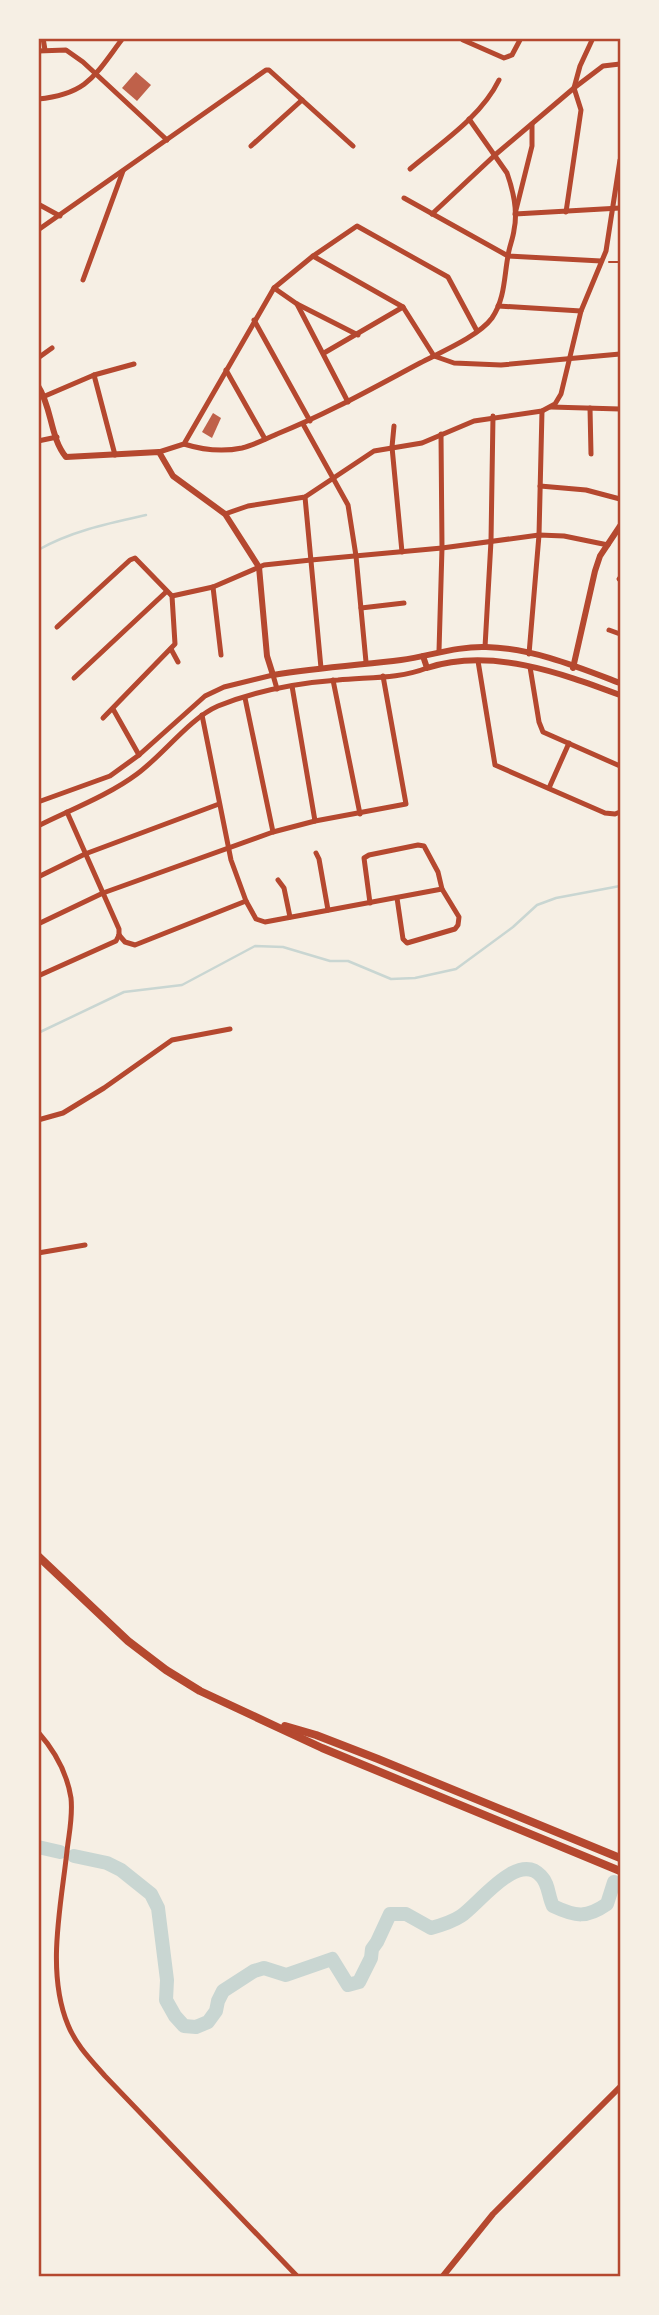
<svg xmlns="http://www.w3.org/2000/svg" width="659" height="2315" font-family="'Varela Round',sans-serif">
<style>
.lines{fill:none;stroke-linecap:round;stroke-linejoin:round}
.stream{stroke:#c9d6d2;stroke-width:2.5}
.river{stroke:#c9d6d2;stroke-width:14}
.building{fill:#bf614a}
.path{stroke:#b5482f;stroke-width:2}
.minor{stroke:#b5482f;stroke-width:5}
.tertiary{stroke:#b5482f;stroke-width:6}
.trunk{stroke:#b5482f;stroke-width:8}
.neatline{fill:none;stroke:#b5482f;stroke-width:2.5}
</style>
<rect width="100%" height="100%" fill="#f6efe4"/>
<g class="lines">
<!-- stream -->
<g class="stream">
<path d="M38,550C71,531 110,523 146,515"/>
<polyline points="38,1033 124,992 182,985 255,946 283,947 330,961 348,961 391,979 415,978 456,969 513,927 537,905 556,898 620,886"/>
</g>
<!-- river -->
<g class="river">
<polyline points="38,1847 60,1852"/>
<path d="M74,1856L107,1863L121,1870L151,1894L158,1908L167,1980L166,2000L175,2016L184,2026L196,2027L208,2022L216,2011L218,2001L223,1991L254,1971L264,1968L286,1975L332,1959L348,1985L359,1982L371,1958L372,1949L377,1942L390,1914H406L431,1928C442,1925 452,1922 461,1916C479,1904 518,1850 541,1876C549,1884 548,1896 553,1906C576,1917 587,1918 607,1904L614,1882"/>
</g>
</g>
<!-- building -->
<g class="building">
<polygon points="136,72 151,85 137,101 122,88"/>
<polygon points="213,413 221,418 212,438 202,432"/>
</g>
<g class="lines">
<!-- path -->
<polyline class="path" points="609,262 620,262"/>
<!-- minor -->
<g class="minor">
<polyline points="43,38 45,50"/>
<polyline points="463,40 504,58 512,55 521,38"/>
<polyline points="38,51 66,50 83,62 167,140"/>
<path d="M38,99C88,94 95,75 123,38"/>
<polyline points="532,124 532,146 515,214 620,208"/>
<polyline points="251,146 302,100"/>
<path d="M410,169C441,143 481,117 499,80"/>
<polyline points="404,198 508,256 601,261"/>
<polyline points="38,204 60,216"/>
<polyline points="566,212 581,110 574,88 580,66 593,38"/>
<polyline points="432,214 495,155 574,88 603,66 620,64"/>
<polyline points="38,230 266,70 269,70 353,146"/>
<polyline points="313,256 403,307 434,356 454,363 501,365 620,354"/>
<polyline points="83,280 123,171"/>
<polyline points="274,288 297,304 358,335"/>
<polyline points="297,304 348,402"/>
<polyline points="498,306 581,311"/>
<polyline points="254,320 310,421"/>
<polyline points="324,353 403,307"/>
<polyline points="38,358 52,348"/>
<polyline points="226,370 265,439"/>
<polyline points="94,375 115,455"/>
<polyline points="45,396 94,375 134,364"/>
<polyline points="551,407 620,409"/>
<polyline points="590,408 591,454"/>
<polyline points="303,424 348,505 356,556 366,662"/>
<polyline points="394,426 392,447 402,552"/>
<polyline points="38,441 57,437"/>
<path d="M184,444C203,450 223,452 242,448C254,445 266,439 277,434C327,414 373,388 420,363C441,352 479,336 492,318C505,299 504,277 508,256C509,247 513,239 514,230C518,212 513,190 507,173L469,119"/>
<polyline points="159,452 184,444 274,288 313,256 357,226 448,277 477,331"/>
<polyline points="540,486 586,490 620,499"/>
<polyline points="305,497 321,668"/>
<polyline points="225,514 248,506 305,497 374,451 422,443 474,421 542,411 555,404 561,394 581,311 606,251 620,160"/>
<polyline points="619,579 620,578"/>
<polyline points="213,587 221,655"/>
<polyline points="172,596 213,587 264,565 311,560 442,548 539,535 564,536 608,545"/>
<polyline points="361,608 404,603"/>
<polyline points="57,627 130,560 135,558 172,596 175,644 103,718"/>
<polyline points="609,630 620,634"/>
<polyline points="485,647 491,541 493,416"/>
<polyline points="171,649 178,662"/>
<polyline points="439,651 442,548 441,434"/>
<polyline points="529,654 539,535 542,411"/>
<polyline points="478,661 495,765 605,813 615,814 620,812"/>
<polyline points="530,667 539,722 543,732 620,766"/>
<polyline points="74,678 166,592"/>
<polyline points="333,680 360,814"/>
<polyline points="292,686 315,821"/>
<polyline points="245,698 273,832"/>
<polyline points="113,709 139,755"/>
<polyline points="202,715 231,860 246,901 256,919 265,922 442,889"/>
<polyline points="549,788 569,743"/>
<polyline points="38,802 110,776 139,755 205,696 224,687 273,675 277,689"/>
<polyline points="67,812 119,929 119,935"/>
<path d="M38,826C70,810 109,795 137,774C163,755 190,718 218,706C255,691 298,683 338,680C367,677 399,679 427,668"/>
<polyline points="316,853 319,859 328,910"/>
<polyline points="38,877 85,854 219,804"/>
<polyline points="278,880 284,888 290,917"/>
<polyline points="370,903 364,858 369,855 418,845 424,846 438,872 442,889 459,917 458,925 455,929 407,943 403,939 397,898"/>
<polyline points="38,924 103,893 273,832 315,821 406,804 383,676"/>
<polyline points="119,935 125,942 135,945 246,901"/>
<polyline points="38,976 116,941 119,935"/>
<polyline points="38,1120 63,1113 104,1088 172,1040 230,1029"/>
<polyline points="38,1253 85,1245"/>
<path d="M38,1732C55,1751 67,1773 71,1798C73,1817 69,1833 67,1851C61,1906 46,1972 68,2025C76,2045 91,2060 105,2076L297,2276"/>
</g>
<!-- tertiary -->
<g class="tertiary">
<path d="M38,386C52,407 50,438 66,457L159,452L173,476L225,514L259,567L267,656L273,675C316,668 358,665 401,660C430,656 457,646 486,647C532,648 578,667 620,683"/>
<path d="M423,656L427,668C490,647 561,673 620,695"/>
<polyline points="573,668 595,571 600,556 620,526"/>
<polyline points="443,2276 493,2214 620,2087"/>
</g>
<!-- trunk -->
<g class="trunk">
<polyline points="38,1556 128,1641 166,1670 200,1691 322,1748 620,1871"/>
<polyline points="285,1726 316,1735 378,1759 620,1858"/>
</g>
</g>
<!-- border -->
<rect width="659" height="2315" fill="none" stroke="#f6efe4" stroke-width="80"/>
<rect x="40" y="40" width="579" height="2235" class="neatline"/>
</svg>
